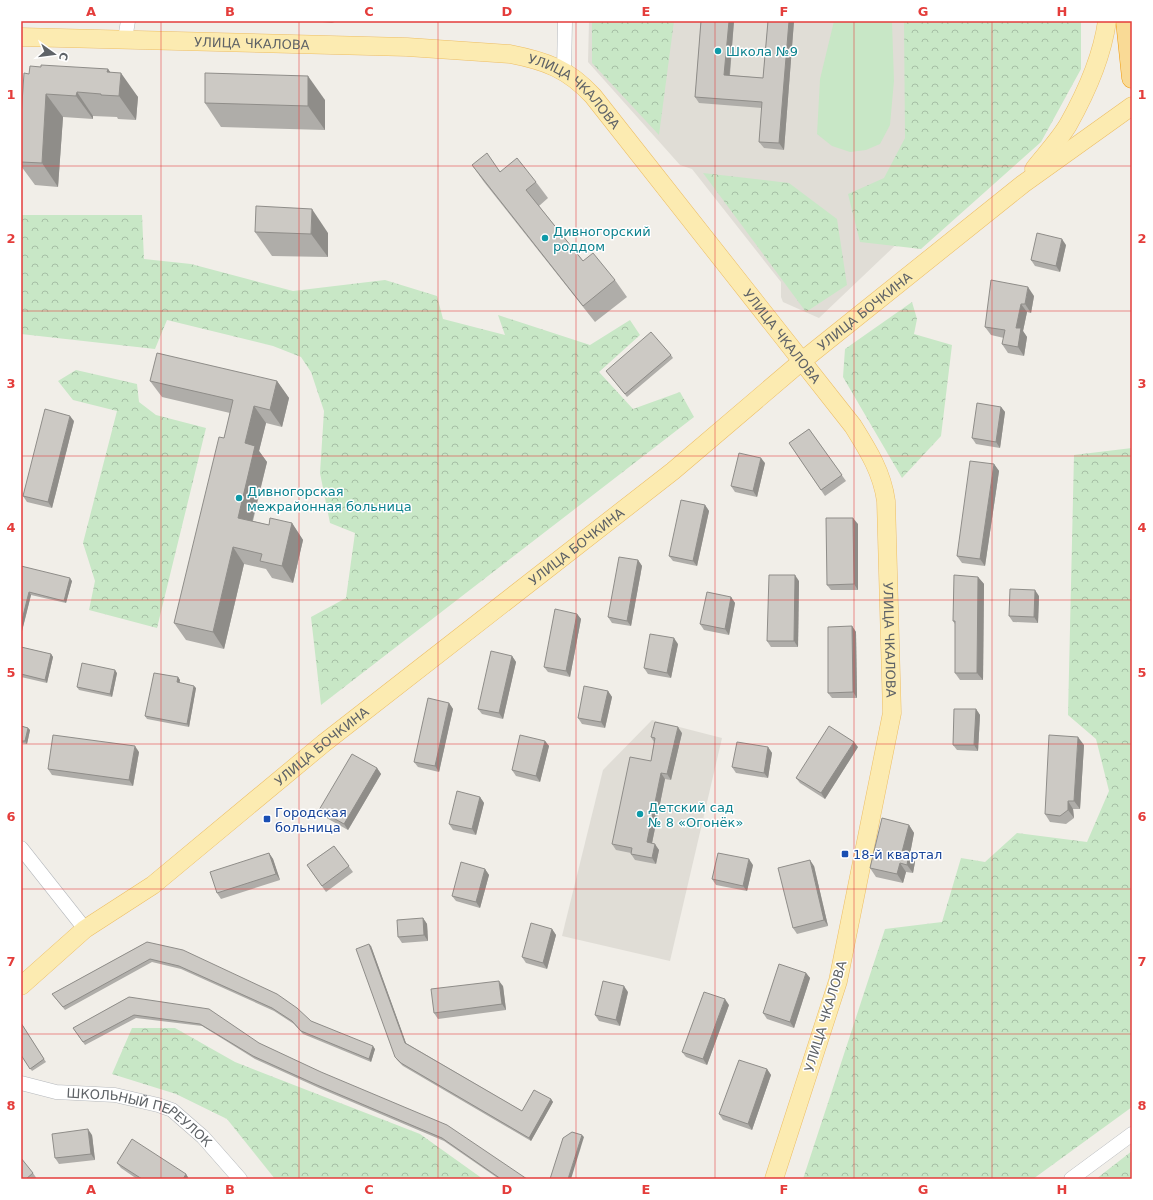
<svg xmlns="http://www.w3.org/2000/svg" width="1153" height="1200" font-family="'DejaVu Sans',sans-serif">
<style>
.education{fill:#e0ddd6}
.green{fill:#c8e7c6}
.forest{fill:url(#forest-crowns)}
.lines{fill:none;stroke-linecap:round;stroke-linejoin:round}
.minor-casing{stroke:#b5b8bc;stroke-width:15}
.major-casing{stroke:#edbe65;stroke-width:19}
.highway-casing{stroke:#f09908;stroke-width:21}
.minor{stroke:#fff;stroke-width:14}
.major{stroke:#fcebb1;stroke-width:18}
.highway{stroke:#f9da96;stroke-width:20}
.wall{fill:#afada9}
.shaded-wall{fill:#8f8d89}
.building{fill:#ccc9c4;stroke:#8f8d89}
.grid{fill:none;stroke:#e43d3b;stroke-width:1;stroke-opacity:0.55}
.culture-dot{fill:#0f9aa8;stroke:#fff;stroke-width:1.5}
.transit-dot{fill:#1a4fb4;stroke:#fff;stroke-width:1.5}
.labels{text-anchor:middle;stroke-width:3;stroke-linejoin:round;paint-order:stroke}
.street-label{font-size:13px;fill:#5f6367;stroke:#fff}
.culture-label{font-size:13px;fill:#0d838f;stroke:#fff;text-anchor:start}
.transit-label{font-size:13px;fill:#164399;stroke:#fff;text-anchor:start}
.neatline{fill:none;stroke:#e43d3b;stroke-width:1.5}
.grid-label{font-size:13px;text-anchor:middle;font-weight:bold;fill:#e43d3b}
</style>
<defs>
<pattern id="forest-crowns" width="20" height="18" patternUnits="userSpaceOnUse"><rect width="20" height="18" fill="#c8e7c6"/><path d="M2 6a3 3 0 1 1 6 0M12 15a3 3 0 1 1 6 0" fill="none" stroke="#a6bfa5"/></pattern>
</defs>
<rect width="100%" height="100%" fill="#f1eee8"/>
<!-- education -->
<g class="education">
<polygon points="589,21 962,21 903,238 819,318 783,302 781,297 781,282 692,169 680,165 588,62"/>
<polygon points="652,720 722,738 670,961 562,936 603,770"/>
</g>
<!-- green -->
<polygon class="green" points="834,21 892,21 894,81 890,125 880,144 866,150 850,152 832,146 817,134 820,79"/>
<!-- forest -->
<g class="forest">
<polygon points="592,21 674,21 659,135 592,63"/>
<polygon points="904,21 1081,21 1081,69 1041,142 921,249 860,242 848,194 884,178 905,138"/>
<polygon points="703,173 789,183 837,219 847,285 806,312"/>
<polygon points="21,215 142,215 144,259 191,264 293,291 385,280 437,296 443,319 505,335 498,315 590,345 630,320 640,335 599,372 633,409 680,392 694,417 321,705 311,617 346,598 355,533 330,523 320,473 324,411 311,372 301,357 273,346 167,320 155,349 21,334"/>
<polygon points="912,302 917,319 914,334 952,345 941,436 902,478 843,377 845,349"/>
<polygon points="76,370 137,384 139,402 156,415 206,428 157,628 89,610 95,581 83,543 117,411 73,400 58,381"/>
<polygon points="1132,448 1132,1107 1033,1179 803,1179 885,929 942,922 961,858 985,862 1017,833 1087,842 1109,791 1096,739 1068,715 1074,455"/>
<polygon points="132,1028 175,1028 235,1062 420,1134 483,1179 275,1179 227,1119 176,1094 112,1074"/>
<polygon points="1132,1151 1132,1179 1096,1179"/>
</g>
<g class="lines">
<defs>
<g id="minor">
<polyline points="125,39 128,21"/>
<polyline points="564,71 565,21"/>
<polyline points="21,848 85,929"/>
<path id="s1" d="M21,1083L56,1092L115,1095L158,1105L172,1110L203,1137L240,1179"/>
<polyline points="1071,1179 1132,1134"/>
</g>
<g id="major">
<path id="s2" d="M21,37L407,47L510,54C546,61 568,69 593,96L853,426C868,450 882,472 886,501L892,713L838,981L774,1179"/>
<path d="M1034,169C1045,155 1059,140 1068,125C1086,93 1102,58 1107,21"/>
<path id="s3" d="M21,986L85,929L153,885L324,743L673,471L802,361L1023,184L1132,106"/>
</g>
<polyline id="highway" points="1126,21 1132,78"/>
</defs>
<!-- minor casing -->
<use href="#minor" class="minor-casing"/>
<!-- major casing -->
<use href="#major" class="major-casing"/>
<!-- highway casing -->
<use href="#highway" class="highway-casing"/>
<!-- minor -->
<use href="#minor" class="minor"/>
<!-- major -->
<use href="#major" class="major"/>
<!-- highway -->
<use href="#highway" class="highway"/>
</g>
<!-- wall -->
<g class="wall">
<polygon points="313,21 337,21 332,23"/>
<polygon points="701,21 734,21 730,75 763,78 768,21 794,21 784,150 764,148 759,142 762,108 699,103 695,97"/>
<polygon points="41,67 108,69 110,72 138,97 136,120 118,119 117,117 93,116 93,119 63,117 58,187 35,185 21,166 21,118 29,74"/>
<polygon points="325,100 325,130 221,127 205,103"/>
<polygon points="472,165 500,171 536,182 548,198 539,206 583,261 615,280 627,297 595,322 484,182"/>
<polygon points="255,232 328,233 328,257 272,256"/>
<polygon points="1066,245 1060,272 1035,266 1031,260"/>
<polygon points="1034,296 1031,313 1027,312 1023,331 1027,337 1024,356 1008,353 1002,344 1004,338 991,335 985,327"/>
<polygon points="671,355 673,358 627,397 606,371"/>
<polygon points="150,381 277,381 289,398 282,427 266,423 259,451 267,462 253,521 269,525 292,523 303,540 293,583 272,578 266,569 244,564 224,649 186,640 174,623 224,438 230,413 162,397"/>
<polygon points="1001,407 1005,412 1000,448 976,444 972,438"/>
<polygon points="74,421 52,508 27,502 23,496"/>
<polygon points="809,429 846,481 825,496 789,443"/>
<polygon points="765,463 757,497 735,492 731,486"/>
<polygon points="994,464 999,471 985,566 962,563 957,556"/>
<polygon points="705,505 709,511 697,566 673,561 669,556"/>
<polygon points="858,524 858,590 831,590 827,585"/>
<polygon points="638,560 642,566 631,626 612,623 608,617"/>
<polygon points="21,566 72,581 66,603 31,595 21,635"/>
<polygon points="978,577 984,584 983,680 960,680 955,673 955,624 953,621"/>
<polygon points="799,581 798,647 771,647 767,641"/>
<polygon points="1039,596 1038,623 1013,622 1009,616"/>
<polygon points="731,597 735,603 729,635 704,630 700,624"/>
<polygon points="577,614 581,619 570,677 548,672 544,667"/>
<polygon points="852,626 856,632 857,698 832,698 828,693"/>
<polygon points="678,644 671,678 648,674 644,668"/>
<polygon points="21,647 51,654 53,657 47,683 21,677"/>
<polygon points="512,656 516,662 503,719 482,714 478,709"/>
<polygon points="117,673 112,697 79,690 77,687"/>
<polygon points="178,677 180,680 179,683 196,688 189,727 147,719 145,716"/>
<polygon points="608,691 612,697 605,728 582,724 578,718"/>
<polygon points="449,703 453,709 439,772 418,767 414,762"/>
<polygon points="976,709 980,715 978,751 957,750 953,745"/>
<polygon points="21,726 28,728 30,730 27,744 21,743"/>
<polygon points="682,733 671,780 665,779 652,843 659,850 656,864 635,860 631,854 631,853 616,850 612,844 651,761 654,742 651,737"/>
<polygon points="545,741 549,746 540,782 516,776 512,770"/>
<polygon points="1084,745 1080,809 1073,809 1074,818 1066,824 1050,822 1045,814"/>
<polygon points="768,747 772,753 768,778 736,773 732,767"/>
<polygon points="858,747 825,799 800,783 796,778"/>
<polygon points="139,752 133,786 52,775 48,769"/>
<polygon points="377,768 381,774 348,830 323,816 319,810"/>
<polygon points="480,797 484,803 476,835 453,830 449,824"/>
<polygon points="909,825 914,833 910,854 915,862 913,873 906,872 903,883 876,877 870,868"/>
<polygon points="334,846 353,872 326,892 307,865"/>
<polygon points="269,853 273,859 280,880 221,899 217,893"/>
<polygon points="753,865 747,891 716,885 712,879"/>
<polygon points="814,866 828,926 797,934 793,928"/>
<polygon points="485,869 489,875 480,908 456,901 452,896"/>
<polygon points="423,918 427,924 428,941 402,943 398,937"/>
<polygon points="552,929 556,935 547,969 526,963 522,957"/>
<polygon points="147,942 311,1021 375,1049 371,1062 303,1034 294,1024 274,1011 181,969 152,962 65,1010 52,994"/>
<polygon points="371,946 406,1043 522,1111 551,1099 553,1102 531,1141 403,1066 397,1060 395,1057"/>
<polygon points="806,973 810,978 794,1028 767,1019 763,1013"/>
<polygon points="503,986 506,1010 438,1019 434,1013"/>
<polygon points="628,992 620,1026 599,1021 595,1015"/>
<polygon points="129,997 259,1043 527,1179 499,1179 444,1141 319,1088 255,1059 202,1026 136,1018 85,1045 73,1028"/>
<polygon points="729,1005 707,1065 686,1057 682,1052"/>
<polygon points="21,1023 46,1062 32,1071 21,1055"/>
<polygon points="767,1069 771,1075 752,1130 723,1120 719,1114"/>
<polygon points="92,1135 95,1160 59,1164 55,1158"/>
<polygon points="117,1163 186,1174 189,1179 137,1179 121,1168"/>
<polygon points="33,1173 37,1179 21,1179"/>
</g>
<!-- shaded-wall -->
<g class="shaded-wall">
<polygon points="729,21 734,21 729,81 724,75"/>
<polygon points="789,21 794,21 784,150 779,143"/>
<polygon points="108,69 120,86 121,73 138,97 136,120 119,96 107,72"/>
<polygon points="308,76 325,100 325,130 308,106"/>
<polygon points="77,92 93,116 93,119 76,96"/>
<polygon points="46,94 63,117 58,187 42,163"/>
<polygon points="312,209 328,233 328,257 311,234"/>
<polygon points="1062,239 1066,245 1060,272 1056,266"/>
<polygon points="1028,287 1034,296 1031,313 1025,304"/>
<polygon points="1021,304 1027,312 1023,331 1027,337 1024,356 1018,347 1016,328"/>
<polygon points="277,381 289,398 282,427 270,410"/>
<polygon points="254,406 266,423 259,451 267,462 249,534 238,518 245,443"/>
<polygon points="1001,407 1005,412 1000,448 996,442"/>
<polygon points="70,416 74,421 52,508 48,502"/>
<polygon points="761,458 765,463 757,497 753,491"/>
<polygon points="994,464 999,471 985,566 980,559"/>
<polygon points="705,505 709,511 697,566 693,561"/>
<polygon points="853,518 858,524 858,590 854,584"/>
<polygon points="292,523 303,540 293,583 282,566"/>
<polygon points="233,547 244,564 224,649 213,632"/>
<polygon points="638,560 642,566 631,626 627,621"/>
<polygon points="795,575 799,581 798,647 794,641"/>
<polygon points="978,577 984,584 983,680 977,673"/>
<polygon points="70,578 72,581 66,603 64,601"/>
<polygon points="1035,590 1039,596 1038,623 1034,617"/>
<polygon points="29,592 31,595 21,635 21,624"/>
<polygon points="731,597 735,603 729,635 725,629"/>
<polygon points="577,614 581,619 570,677 566,671"/>
<polygon points="852,626 856,632 857,698 853,692"/>
<polygon points="674,638 678,644 671,678 667,673"/>
<polygon points="51,654 53,657 47,683 45,680"/>
<polygon points="512,656 516,662 503,719 499,713"/>
<polygon points="115,670 117,673 112,697 110,694"/>
<polygon points="178,677 180,680 179,685 177,682"/>
<polygon points="194,686 196,688 189,727 187,724"/>
<polygon points="608,691 612,697 605,728 601,722"/>
<polygon points="449,703 453,709 439,772 435,766"/>
<polygon points="976,709 980,715 978,751 974,745"/>
<polygon points="678,727 682,733 671,780 667,774"/>
<polygon points="28,728 30,730 27,744 25,741"/>
<polygon points="1078,737 1084,745 1080,809 1074,801"/>
<polygon points="545,741 549,746 540,782 536,776"/>
<polygon points="854,742 858,747 825,799 821,793"/>
<polygon points="135,746 139,752 133,786 129,780"/>
<polygon points="768,747 772,753 768,778 764,773"/>
<polygon points="377,768 381,774 348,830 344,824"/>
<polygon points="661,773 665,779 651,848 647,842"/>
<polygon points="480,797 484,803 476,835 472,829"/>
<polygon points="1068,801 1073,809 1074,818 1068,810"/>
<polygon points="909,825 914,833 910,854 915,862 913,873 907,865 902,852"/>
<polygon points="655,844 659,850 656,864 652,858"/>
<polygon points="269,853 273,859 280,880 276,874"/>
<polygon points="749,859 753,865 747,891 743,886"/>
<polygon points="810,860 814,866 828,926 824,920"/>
<polygon points="900,863 906,872 903,883 897,874"/>
<polygon points="485,869 489,875 480,908 476,902"/>
<polygon points="423,918 427,924 428,941 424,935"/>
<polygon points="552,929 556,935 547,969 543,963"/>
<polygon points="369,944 371,946 407,1046 405,1043"/>
<polygon points="806,973 810,978 794,1028 790,1022"/>
<polygon points="499,981 503,986 506,1010 502,1004"/>
<polygon points="624,986 628,992 620,1026 616,1020"/>
<polygon points="725,999 729,1005 707,1065 703,1059"/>
<polygon points="373,1046 375,1049 371,1062 369,1059"/>
<polygon points="767,1069 771,1075 752,1130 748,1124"/>
<polygon points="551,1099 553,1102 531,1141 529,1138"/>
<polygon points="88,1129 92,1135 95,1160 91,1154"/>
<polygon points="582,1135 584,1137 571,1179 568,1179"/>
<polygon points="186,1174 189,1179 183,1179"/>
</g>
<!-- building -->
<g class="building">
<polygon points="701,21 729,21 724,75 763,78 768,21 789,21 779,143 759,142 762,102 695,97"/>
<polygon points="41,65 108,69 107,72 121,73 119,96 101,95 101,94 77,92 76,96 46,94 42,163 21,162 21,118 24,73 29,74 30,66 41,67"/>
<polygon points="205,73 308,76 308,106 205,103"/>
<polygon points="487,153 500,172 517,158 536,182 526,190 583,261 593,253 615,280 583,306 472,165"/>
<polygon points="256,206 312,209 311,234 255,232"/>
<polygon points="1037,233 1062,239 1056,266 1031,260"/>
<polygon points="991,280 1028,287 1025,304 1021,304 1016,328 1021,328 1018,347 1002,344 1005,330 985,327"/>
<polygon points="651,332 671,355 625,394 606,371"/>
<polygon points="157,353 277,381 270,410 254,406 245,443 255,446 238,518 269,525 270,518 292,523 282,566 260,561 262,554 233,547 213,632 174,623 219,437 224,438 233,400 150,381"/>
<polygon points="977,403 1001,407 996,442 972,438"/>
<polygon points="45,409 70,416 48,502 23,496"/>
<polygon points="809,429 842,475 821,490 789,443"/>
<polygon points="739,453 761,458 753,491 731,486"/>
<polygon points="970,461 994,464 980,559 957,556"/>
<polygon points="681,500 705,505 693,561 669,556"/>
<polygon points="826,518 853,518 854,584 827,585"/>
<polygon points="619,557 638,560 627,621 608,617"/>
<polygon points="21,566 70,578 64,601 29,592 21,624"/>
<polygon points="769,575 795,575 794,641 767,641"/>
<polygon points="954,575 978,577 977,673 955,673 955,621 953,621"/>
<polygon points="1010,589 1035,590 1034,617 1009,616"/>
<polygon points="707,592 731,597 725,629 700,624"/>
<polygon points="555,609 577,614 566,671 544,667"/>
<polygon points="852,626 853,692 828,693 828,627"/>
<polygon points="650,634 674,638 667,673 644,668"/>
<polygon points="21,647 51,654 45,680 21,674"/>
<polygon points="491,651 512,656 499,713 478,709"/>
<polygon points="82,663 115,670 110,694 77,687"/>
<polygon points="154,673 178,677 177,682 194,686 187,724 145,716"/>
<polygon points="584,686 608,691 601,722 578,718"/>
<polygon points="428,698 449,703 435,766 414,762"/>
<polygon points="954,709 976,709 974,745 953,745"/>
<polygon points="655,722 678,727 667,774 661,773 647,842 655,844 652,858 631,854 632,848 612,844 630,757 651,761 655,738 651,737"/>
<polygon points="21,726 28,728 25,741 21,741"/>
<polygon points="829,726 854,742 821,793 796,778"/>
<polygon points="53,735 135,746 129,780 48,769"/>
<polygon points="520,735 545,741 536,776 512,770"/>
<polygon points="1049,735 1078,737 1074,801 1068,801 1068,810 1060,816 1045,814"/>
<polygon points="737,742 768,747 764,773 732,767"/>
<polygon points="352,754 377,768 344,824 319,810"/>
<polygon points="457,791 480,797 472,829 449,824"/>
<polygon points="882,818 909,825 902,852 909,853 907,865 900,863 897,874 870,868"/>
<polygon points="334,846 349,866 322,886 307,865"/>
<polygon points="269,853 276,874 217,893 210,872"/>
<polygon points="718,853 749,859 743,886 712,879"/>
<polygon points="810,860 824,920 793,928 778,868"/>
<polygon points="461,862 485,869 476,902 452,896"/>
<polygon points="423,918 424,935 398,937 397,920"/>
<polygon points="531,923 552,929 543,963 522,957"/>
<polygon points="147,942 183,950 277,994 297,1008 311,1021 373,1046 369,1059 301,1031 292,1021 272,1008 179,966 150,959 63,1007 52,994"/>
<polygon points="369,944 405,1043 522,1111 534,1090 551,1099 529,1138 401,1063 395,1057 356,949"/>
<polygon points="779,964 806,973 790,1022 763,1013"/>
<polygon points="499,981 502,1004 434,1013 431,989"/>
<polygon points="603,981 624,986 616,1020 595,1015"/>
<polygon points="704,992 725,999 703,1059 682,1052"/>
<polygon points="129,997 209,1009 259,1043 321,1072 447,1125 527,1179 501,1179 442,1138 317,1085 253,1056 200,1024 134,1015 83,1042 73,1028"/>
<polygon points="21,1023 44,1059 30,1069 21,1055"/>
<polygon points="739,1060 767,1069 748,1124 719,1114"/>
<polygon points="88,1129 91,1154 55,1158 52,1134"/>
<polygon points="572,1132 582,1135 568,1179 550,1179 563,1138"/>
<polygon points="132,1139 186,1174 183,1179 142,1179 117,1163"/>
<polygon points="21,1158 33,1173 26,1179 21,1179"/>
</g>
<!-- grid -->
<path class="grid" d="M161,21V1179M299,21V1179M438,21V1179M576,21V1179M715,21V1179M854,21V1179M992,21V1179M21,166H1132M21,311H1132M21,456H1132M21,600H1132M21,744H1132M21,889H1132M21,1034H1132"/>
<!-- markers -->
<g class="culture-dot">
<circle cx="718" cy="51" r="4"/>
<circle cx="545" cy="238" r="4"/>
<circle cx="239" cy="498" r="4"/>
<circle cx="640" cy="814" r="4"/>
</g>
<g class="transit-dot">
<rect x="263" y="815" width="8" height="8" rx="2"/>
<rect x="841" y="850" width="8" height="8" rx="2"/>
</g>
<g class="labels">
<!-- street labels -->
<g class="street-label">
<text dy="5" stroke="none"><textPath href="#s2" startOffset="231">УЛИЦА ЧКАЛОВА</textPath></text>
<text dy="5" stroke="none"><textPath href="#s2" startOffset="566">УЛИЦА ЧКАЛОВА</textPath></text>
<text dy="5" stroke="none"><textPath href="#s3" startOffset="1081">УЛИЦА БОЧКИНА</textPath></text>
<text dy="5" stroke="none"><textPath href="#s2" startOffset="890">УЛИЦА ЧКАЛОВА</textPath></text>
<text dy="5" stroke="none"><textPath href="#s3" startOffset="709">УЛИЦА БОЧКИНА</textPath></text>
<text dy="5" stroke="none"><textPath href="#s2" startOffset="1226">УЛИЦА ЧКАЛОВА</textPath></text>
<text dy="5" stroke="none"><textPath href="#s3" startOffset="385">УЛИЦА БОЧКИНА</textPath></text>
<text transform="translate(825 1016) rotate(-73)" y="5">УЛИЦА ЧКАЛОВА</text>
<text dy="5" stroke="none"><textPath href="#s1" startOffset="126">ШКОЛЬНЫЙ ПЕРЕУЛОК</textPath></text>
</g>
<!-- culture labels -->
<g class="culture-label">
<text x="726" y="56">Школа №9</text>
<text x="553" y="236">Дивногорский<tspan x="553" dy="15">роддом</tspan></text>
<text x="247" y="496">Дивногорская<tspan x="247" dy="15">межрайонная больница</tspan></text>
<text x="648" y="812">Детский сад<tspan x="648" dy="15">№ 8 «Огонёк»</tspan></text>
</g>
<!-- transit labels -->
<g class="transit-label">
<text x="275" y="817">Городская<tspan x="275" dy="15">больница</tspan></text>
<text x="853" y="859">18-й квартал</text>
</g>
</g>
<!-- border -->
<rect width="1153" height="1200" fill="none" stroke="#ffffff" stroke-width="44"/>
<!-- north arrow -->
<g transform="translate(54 54) rotate(104)" stroke="#ffffff" stroke-width="3" paint-order="stroke">
<path d="M0-3L7 15L0 10L-7 15Z" fill="#5f6367"/>
<text y="-6" font-size="11" font-weight="bold" text-anchor="middle" fill="#5f6367">С</text>
</g>
<rect x="22" y="22" width="1109" height="1156" class="neatline"/>
<g class="grid-label">
<text x="91" y="16">A</text>
<text x="230" y="16">B</text>
<text x="369" y="16">C</text>
<text x="507" y="16">D</text>
<text x="646" y="16">E</text>
<text x="784" y="16">F</text>
<text x="923" y="16">G</text>
<text x="1062" y="16">H</text>
<text x="11" y="99">1</text>
<text x="1142" y="99">1</text>
<text x="11" y="243">2</text>
<text x="1142" y="243">2</text>
<text x="11" y="388">3</text>
<text x="1142" y="388">3</text>
<text x="11" y="532">4</text>
<text x="1142" y="532">4</text>
<text x="11" y="677">5</text>
<text x="1142" y="677">5</text>
<text x="11" y="821">6</text>
<text x="1142" y="821">6</text>
<text x="11" y="966">7</text>
<text x="1142" y="966">7</text>
<text x="11" y="1110">8</text>
<text x="1142" y="1110">8</text>
<text x="91" y="1194">A</text>
<text x="230" y="1194">B</text>
<text x="369" y="1194">C</text>
<text x="507" y="1194">D</text>
<text x="646" y="1194">E</text>
<text x="784" y="1194">F</text>
<text x="923" y="1194">G</text>
<text x="1062" y="1194">H</text>
</g>
</svg>
